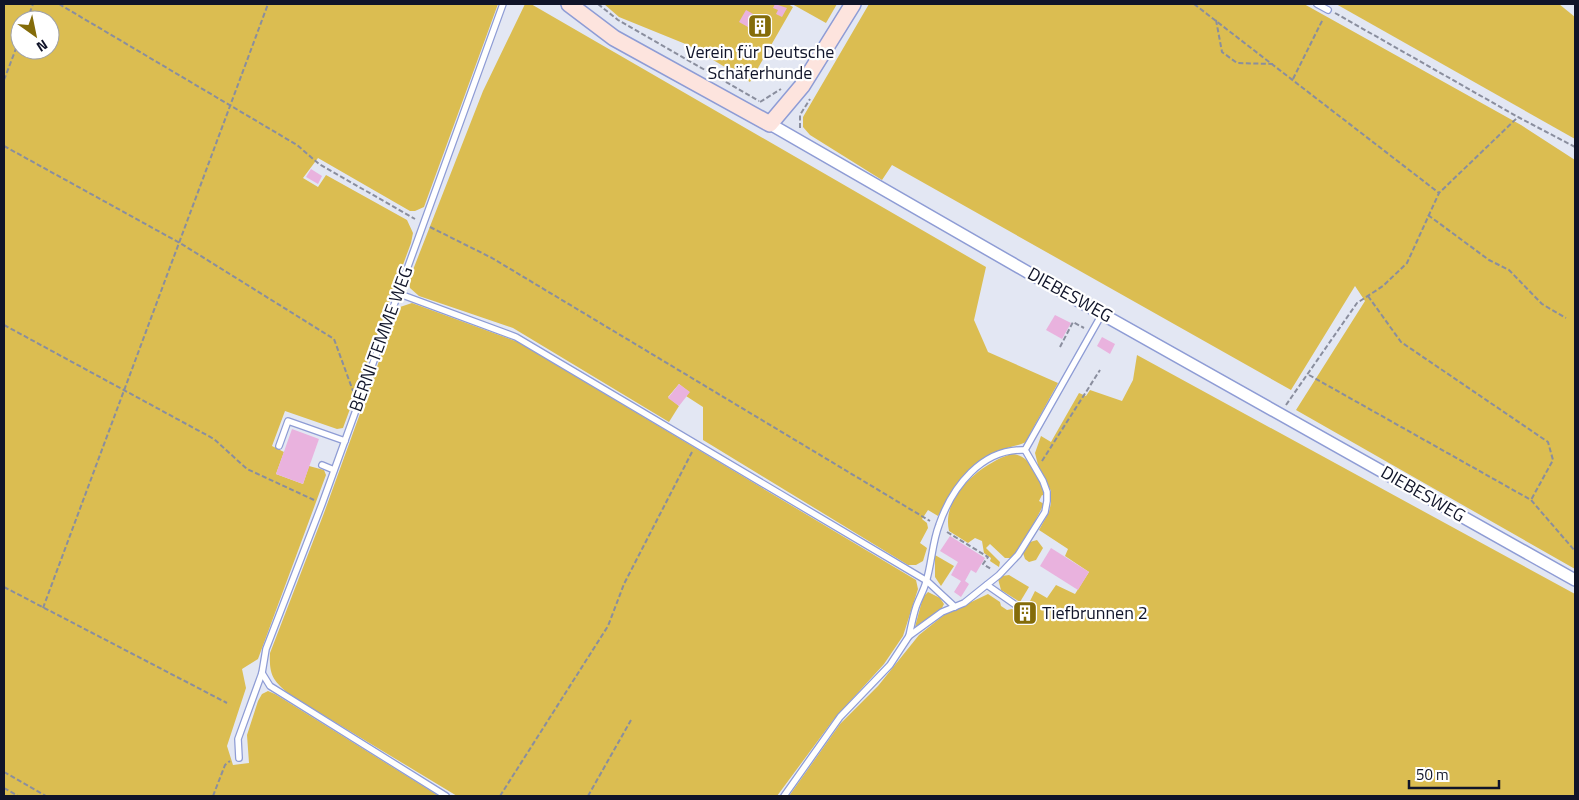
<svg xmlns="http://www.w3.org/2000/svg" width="1579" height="800" font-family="'Titillium Web',sans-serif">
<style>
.green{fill:#dbbd51;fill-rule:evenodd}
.building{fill:#e9b2de}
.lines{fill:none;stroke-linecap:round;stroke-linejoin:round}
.lane-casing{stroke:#8e9cd5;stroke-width:8}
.street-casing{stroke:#8e9cd5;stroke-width:14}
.secondary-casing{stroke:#8e9cd5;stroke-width:18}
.path{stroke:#8a8e9e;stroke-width:2;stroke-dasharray:5 2.5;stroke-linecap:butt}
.lane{stroke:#fff;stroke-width:5.5}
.street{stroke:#fff;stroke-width:11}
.secondary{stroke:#fde4de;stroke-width:15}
.labels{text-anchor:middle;stroke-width:4.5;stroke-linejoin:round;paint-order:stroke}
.poi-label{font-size:18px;fill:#101429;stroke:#fff}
.street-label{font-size:18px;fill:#101429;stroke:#fff}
</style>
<rect width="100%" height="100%" fill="#e3e7f3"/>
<!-- green -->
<g class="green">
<path d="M4,4H498L424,207L415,211H410L318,158L303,178L318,187L326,175L407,220L413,233L411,243L343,428L337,429L285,411L272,446L284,452L276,474L303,484L309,466L324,470L326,475L258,659L242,669L246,688L227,746L233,765L249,763L247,735L258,701L262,694L268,691L275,694L439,796H4ZM20,20H50V50H20Z"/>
<path d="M525,4H531L986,267L974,320L988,352L1058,383L1031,432L1028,441C1019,446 1010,446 1002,450C970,463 955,487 938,516L928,510L922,519L927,523L928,528L920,543L927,548L923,561L916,565H908L703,440V407L686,396L689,392L679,384L668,397L679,406L669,422L513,328L419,296L410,288L409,280L483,91Z"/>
<polygon points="604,4 788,4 793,7 750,82 688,45 619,17"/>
<polygon points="792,4 837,4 826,23"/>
<polygon points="869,4 1304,4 1521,125 1575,160 1575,569 1296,410 1365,301 1355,286 1291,390 892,165 882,180 810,135 803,127 803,117"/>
<polygon points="1336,4 1559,4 1575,17 1575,139"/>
<path d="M412,303L518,342L916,580L918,589L903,636L884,664L834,719L777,796H457L290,695C273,680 269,676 270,653L324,513L395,317L400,307Z"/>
<polygon points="1137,355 1575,594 1575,796 789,796 840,724 878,686 919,635 944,615 988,594 1000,602 1001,606 1007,610 1012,609 1018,613 1016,617 1025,622 1033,611 1024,604 1029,603 1035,591 1047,598 1056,585 1075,594 1089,572 1065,556 1068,549 1039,530 1049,512 1051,503 1051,491 1039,469 1035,453 1041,436 1051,442 1079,393 1086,396 1090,390 1122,401 1133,380"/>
<path d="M1011,454C1031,454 1040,479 1045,496L1042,495L1039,501L1044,504L1023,544L1011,558H1005L990,544L986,548L1000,562L999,567L990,561L991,558L984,553L982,541L975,538L968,543L949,531C941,496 981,464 1011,454Z"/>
<polygon points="1037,540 1043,548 1036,560 1029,562 1025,559 1023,553 1030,542"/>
<polygon points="935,555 954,566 941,586 935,577"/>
<polygon points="1009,575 1029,587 1020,602 1001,590 998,579 1002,576"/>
<polygon points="928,592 940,598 944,604 941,610 915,627 923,597"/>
</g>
<!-- building -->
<g class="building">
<polygon points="775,4 787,8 782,17 776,14 778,10 773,8"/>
<polygon points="746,10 771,24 764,36 739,22"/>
<polygon points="311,169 322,176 318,184 306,177"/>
<polygon points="1055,315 1071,323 1062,339 1046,330"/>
<polygon points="1102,337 1115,344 1110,354 1097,346"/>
<polygon points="679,384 690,392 679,406 668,398"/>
<polygon points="292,429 319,439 303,484 276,474"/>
<polygon points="950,536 985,558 976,573 971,570 965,581 969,584 961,597 954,592 961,581 951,575 958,562 940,551"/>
<polygon points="1051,548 1089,572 1078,590 1040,566"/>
<polygon points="1024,606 1032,610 1025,621 1018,616"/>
</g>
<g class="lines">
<defs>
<g id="lane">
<polyline points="1317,4 1328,10"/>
<polyline points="397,293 516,337 927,581 955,607"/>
<polyline points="279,446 288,421 345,441"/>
<polyline points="322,465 334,470"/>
<polyline points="987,585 1020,608"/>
<path d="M909,636C911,627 913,616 916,607C919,598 924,590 926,582C932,563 932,543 939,525C952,487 982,448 1025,450"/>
<polyline points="262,673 270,686 446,796"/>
<polyline points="239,758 238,739 262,673 266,649 322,504 503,4"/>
<polyline points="784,796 840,717 890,665 909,636 942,612 964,603 999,575 1018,555 1045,512 1047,501 1047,492 1043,481 1025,450 1102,314"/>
</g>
<polyline id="street" points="770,124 1029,273 1575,580"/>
<polyline id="secondary" points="569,4 614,38 770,124 802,86 853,4"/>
</defs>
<!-- lane casing -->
<use href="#lane" class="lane-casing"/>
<!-- street casing -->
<use href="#street" class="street-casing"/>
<!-- secondary casing -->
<use href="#secondary" class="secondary-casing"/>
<!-- path -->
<g class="path">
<polyline points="59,4 297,145 319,164 415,219"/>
<polyline points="598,4 618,20 759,101"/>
<polyline points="1194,4 1439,193"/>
<polyline points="1335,13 1518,117 1575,147"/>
<polyline points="27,20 33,4"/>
<polyline points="1216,20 1222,52 1237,63 1273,64"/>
<polyline points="1293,79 1323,19"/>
<polyline points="4,80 20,38"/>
<polyline points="760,102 781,89"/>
<polyline points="800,128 800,115 810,99"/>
<polyline points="4,146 180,243 334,339 353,391"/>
<polyline points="1428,215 1489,260 1509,270 1542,304 1566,318"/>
<polyline points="430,227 492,258 930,521"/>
<polyline points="1368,296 1401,342 1548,442 1553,460 1531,500"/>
<polyline points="4,325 214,439 247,469 314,500"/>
<polyline points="1060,347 1073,322 1084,328"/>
<polyline points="1309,375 1531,500 1575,551"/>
<polyline points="1286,405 1357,303 1383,286 1407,263 1439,193 1518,117"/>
<polyline points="1042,461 1100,370"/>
<polyline points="947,532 988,557 983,564 991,569"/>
<polyline points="4,587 227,703"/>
<polyline points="43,608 268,4"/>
<polyline points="4,772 46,796"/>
<polyline points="4,788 18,796"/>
<polyline points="213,796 225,765 230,761"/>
<polyline points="500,796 608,626 624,584 692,452"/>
<polyline points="588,796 631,720"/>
</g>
<!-- lane -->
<use href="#lane" class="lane"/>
<!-- street -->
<use href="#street" class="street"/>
<!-- secondary -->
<use href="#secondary" class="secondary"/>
</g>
<!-- icons -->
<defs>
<symbol id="building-square" viewBox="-11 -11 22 22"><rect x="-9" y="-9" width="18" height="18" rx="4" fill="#846c09" stroke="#fff"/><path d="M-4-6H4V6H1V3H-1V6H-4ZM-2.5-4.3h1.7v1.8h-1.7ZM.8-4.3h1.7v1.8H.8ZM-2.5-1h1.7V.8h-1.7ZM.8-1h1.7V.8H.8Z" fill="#fff"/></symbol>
</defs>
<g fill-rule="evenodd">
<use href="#building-square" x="746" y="12" width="28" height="28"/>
<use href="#building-square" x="1011" y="599" width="28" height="28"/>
</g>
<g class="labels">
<!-- poi labels -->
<g class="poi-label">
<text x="760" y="58">Verein für Deutsche<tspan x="760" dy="21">Schäferhunde</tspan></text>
<text x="1042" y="619" text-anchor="start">Tiefbrunnen 2</text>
</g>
<!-- street labels -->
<g class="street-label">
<text transform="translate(1070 295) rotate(29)" y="6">DIEBESWEG</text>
<text transform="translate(381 339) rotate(-70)" y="6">BERNI TEMME WEG</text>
<text transform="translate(1423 494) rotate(30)" y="6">DIEBESWEG</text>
</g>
</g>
<!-- border -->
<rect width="1579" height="800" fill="none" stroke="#101429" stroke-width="10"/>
<!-- north arrow -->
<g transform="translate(35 35) rotate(147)"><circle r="24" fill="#ffffff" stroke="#9fa1a9"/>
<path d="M0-4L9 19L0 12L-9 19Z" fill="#846c09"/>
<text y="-8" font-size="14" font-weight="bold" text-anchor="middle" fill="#101429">N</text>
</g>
<!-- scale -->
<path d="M1409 780v8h90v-8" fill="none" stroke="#101429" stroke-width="2.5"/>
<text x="1416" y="780" font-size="15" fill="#101429" stroke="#ffffff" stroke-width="4" paint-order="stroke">50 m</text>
</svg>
